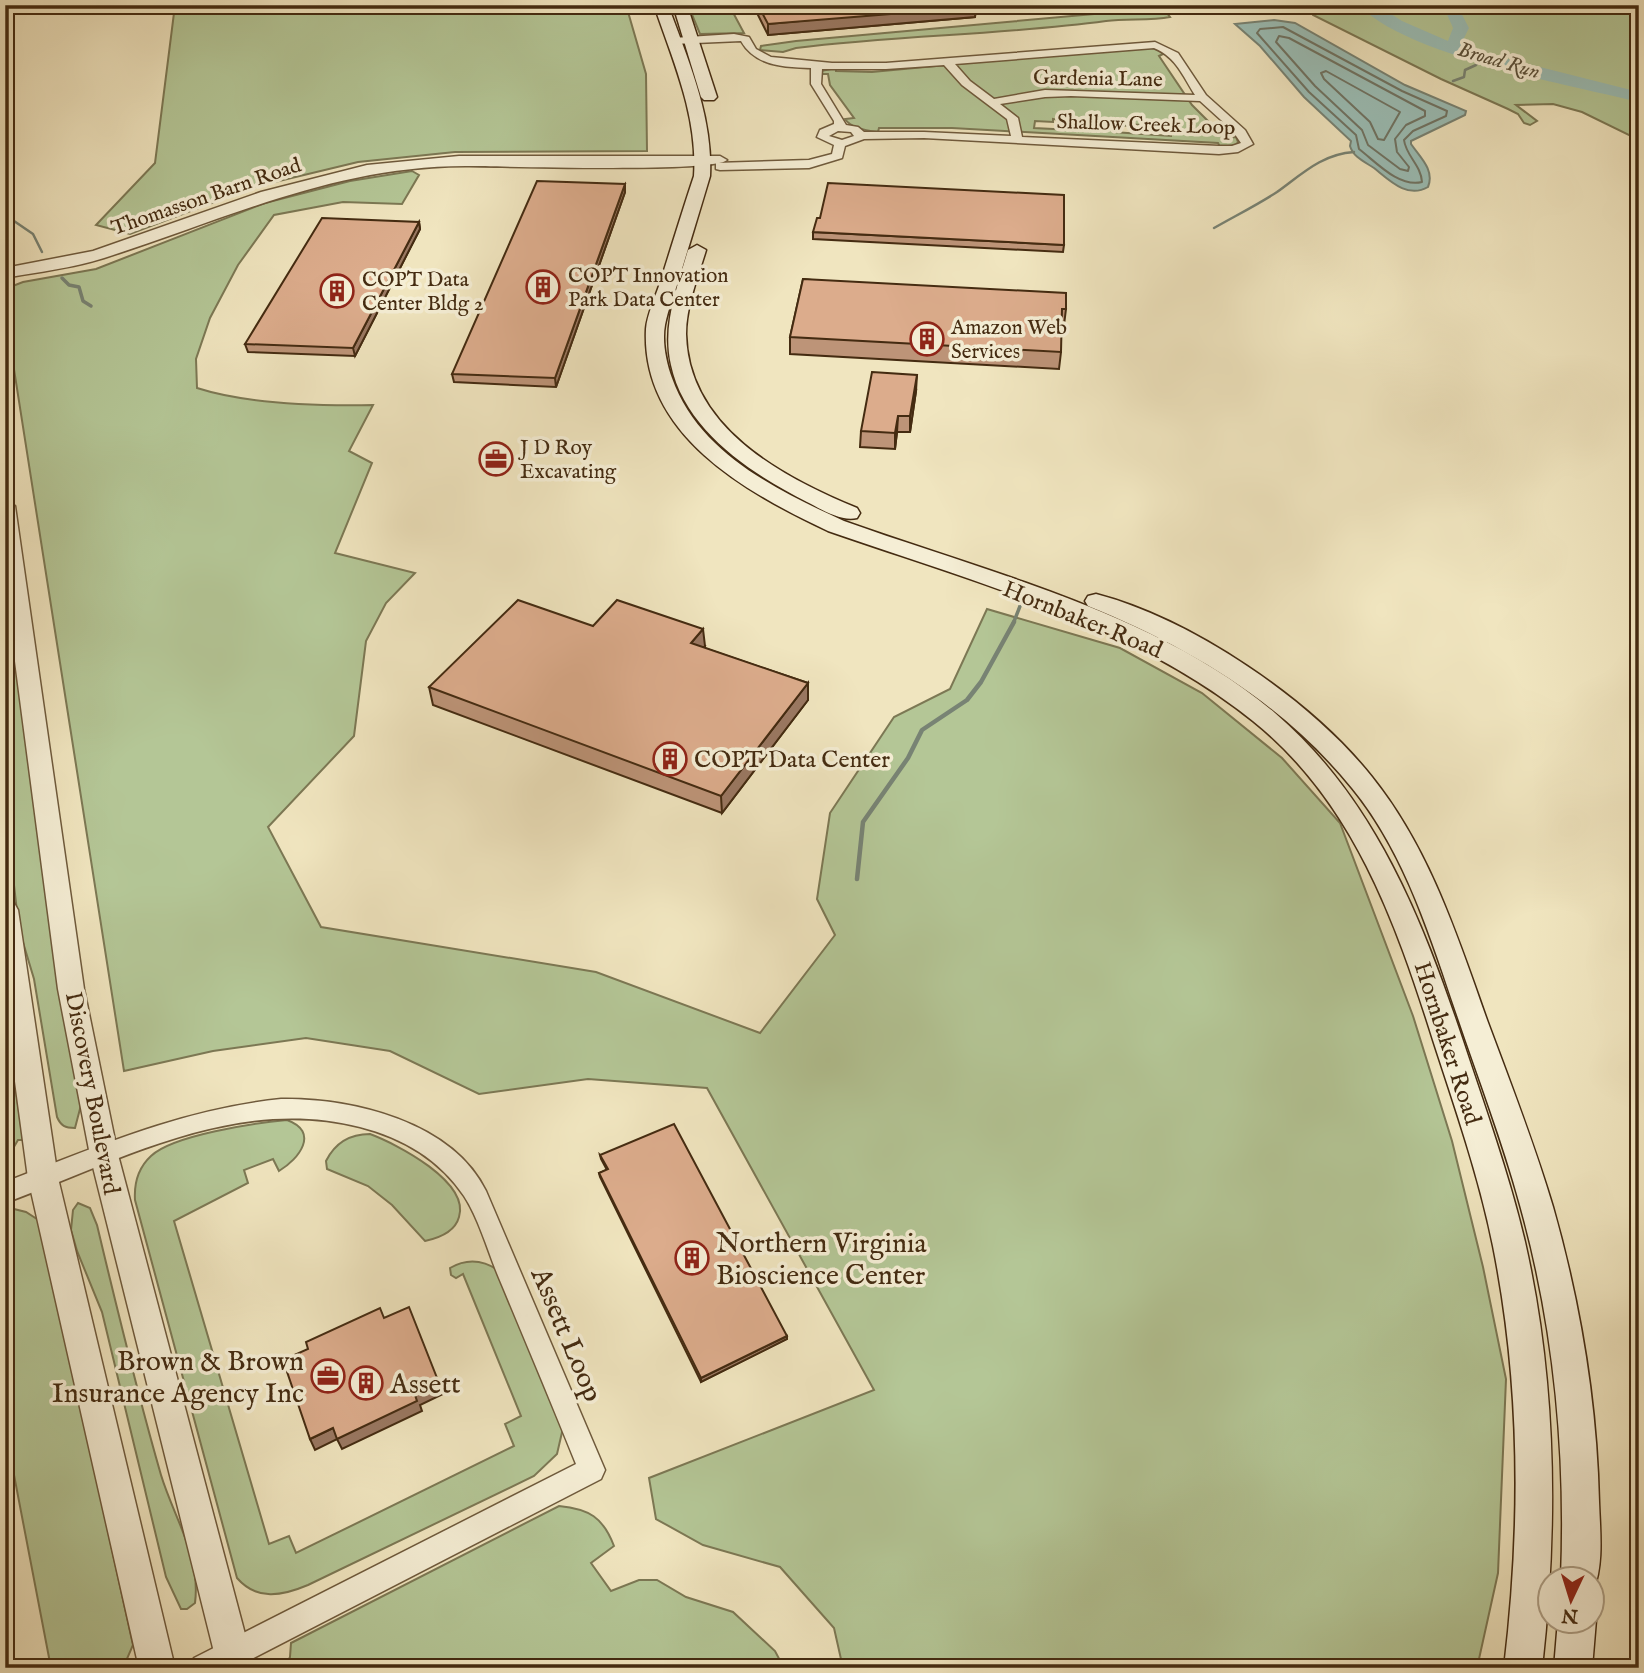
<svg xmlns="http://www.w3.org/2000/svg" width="1644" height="1673" font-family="'IM FELL English',serif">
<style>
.green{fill:#b4c696;stroke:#7c7854;stroke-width:2;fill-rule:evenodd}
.water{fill:#9bbeb6;stroke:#788374;stroke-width:2}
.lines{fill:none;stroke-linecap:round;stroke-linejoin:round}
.shore{stroke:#707464;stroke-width:2}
.stream-far2{stroke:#788374;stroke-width:2.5}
.stream-far1{stroke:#788374;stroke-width:3.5}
.stream{stroke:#788374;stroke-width:4.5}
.river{fill:#9bbeb6;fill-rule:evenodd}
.minor-casing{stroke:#6f5a3c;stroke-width:3}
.tertiary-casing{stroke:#6f5a3c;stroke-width:3}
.secondary-casing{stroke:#442b11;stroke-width:3}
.minor{fill:#f5eed5;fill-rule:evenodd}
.tertiary{fill:#f5eed5;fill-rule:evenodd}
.secondary{fill:#f5eed5;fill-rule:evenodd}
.wall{fill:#bd9478;stroke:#442b11;stroke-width:2}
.shaded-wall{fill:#9a7862;stroke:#442b11;stroke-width:2}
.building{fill:#dcac8c;stroke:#442b11;stroke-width:2}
.labels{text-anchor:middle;stroke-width:7;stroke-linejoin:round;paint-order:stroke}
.far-water-label{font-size:21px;font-style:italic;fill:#5a503a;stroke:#f5eed5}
.far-street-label{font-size:21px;fill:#442b11;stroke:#f5eed5}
.far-poi-label{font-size:21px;fill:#442b11;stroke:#f5eed5;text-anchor:start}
.street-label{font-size:24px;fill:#442b11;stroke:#f5eed5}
.poi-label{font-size:24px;fill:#442b11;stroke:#f5eed5;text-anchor:start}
.near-poi-label{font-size:28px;fill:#442b11;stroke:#f5eed5;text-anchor:start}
.near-street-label{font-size:28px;fill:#442b11;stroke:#f5eed5}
</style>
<rect width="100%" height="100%" fill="#f0e5bf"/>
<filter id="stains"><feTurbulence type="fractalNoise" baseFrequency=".00286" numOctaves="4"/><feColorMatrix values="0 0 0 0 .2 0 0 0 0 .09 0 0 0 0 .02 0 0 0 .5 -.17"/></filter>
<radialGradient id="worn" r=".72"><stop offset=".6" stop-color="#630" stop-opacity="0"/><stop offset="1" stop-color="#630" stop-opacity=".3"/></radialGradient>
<!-- green -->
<g class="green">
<polygon points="175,5 626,5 646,74 647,151 455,152 358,162 254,187 130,234 96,225 155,163"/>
<polygon points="688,5 729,5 744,33 700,34"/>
<polygon points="1307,5 1639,5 1639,140 1582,112 1553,104 1516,105 1537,121 1530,125 1524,123 1518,114 1508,109 1441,79 1313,15"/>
<path d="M1150,9L1166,12L1170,17C1149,21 1127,18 1106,21C1003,35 899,35 796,48L783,52L760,50L761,46L796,41Z"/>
<path d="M1149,46L1165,53L1159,56L1192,105L1225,138L1236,137L1238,142L1236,145L1220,147L1218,143L952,128H879L878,132C868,131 851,128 845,119L854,118L830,85L828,74H821V71L836,68V71L872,72ZM1053,119L1092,124V131L1034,128L1035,121L1053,122ZM1131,124L1171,129V136L1113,132L1114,125L1130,126Z"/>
<path d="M412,171L419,175L402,204L343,202L274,215L238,265L210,318L196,359L197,388C247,404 320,406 373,405L349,451L372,463L335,553L415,573L386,603L366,641L354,736L268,827L321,927L596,972L760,1033L835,935L817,899L830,813L894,717L950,689L987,609L1120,648L1202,693L1282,758L1340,823L1413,1016L1452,1141L1483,1267L1506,1379L1498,1573L1477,1668H843L834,1628L780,1567L703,1545L656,1519L649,1478L874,1390L707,1088L588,1079L479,1094L390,1051L306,1038L213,1051L124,1071L5,312V289L23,282L96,269L265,203L350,181Z"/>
<path d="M5,569L81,1105L75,1128C65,1128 61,1126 57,1117L34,979L19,929L5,806Z"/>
<polygon points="5,1012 23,1140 18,1140 5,1162"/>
<path d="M287,1120C320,1132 299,1159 279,1171L273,1159L244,1170L248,1183L174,1221L269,1544L289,1536L296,1553L514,1446L505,1424L521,1416L463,1274L456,1278L451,1275L450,1268C467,1258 483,1260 498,1270L563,1428L557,1454L534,1476L308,1585C282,1596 257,1601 237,1578L135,1200C134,1184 138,1168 151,1156C173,1135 255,1123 287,1120Z"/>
<path d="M370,1134C397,1144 470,1182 459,1217C455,1232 439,1238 425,1241L392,1205L368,1186L327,1169L326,1161C335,1143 349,1134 370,1134Z"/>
<path d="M78,1203L90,1208L97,1225C117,1309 137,1392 161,1475C174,1518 201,1556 195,1603L187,1609H181L166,1577L102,1312L77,1251L71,1230L73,1210Z"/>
<polygon points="14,1209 26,1212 40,1221 133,1645 123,1668 51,1668 5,1428 5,1211"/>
<path d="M559,1506C589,1509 603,1517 614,1546L591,1563L611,1591L639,1580H657L686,1597L733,1612L775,1651L784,1668H285L290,1657L291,1643Z"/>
</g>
<!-- water -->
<path class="water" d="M1274,20L1295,23L1405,85L1466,111L1465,115L1411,141V144C1420,157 1435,170 1428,187C1407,199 1389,180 1374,168C1365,162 1353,157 1350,146L1351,141L1304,97L1260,46L1235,24Z"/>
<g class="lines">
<!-- shore -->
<g class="shore">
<path d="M1283,27L1402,91L1447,111L1446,116L1413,131L1404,140C1406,156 1421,165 1422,182C1399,188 1376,162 1359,149L1356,135L1309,92L1257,33L1260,29Z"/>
<polygon points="1279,36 1289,38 1425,111 1425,116 1406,125 1395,139 1397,152 1409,167 1408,171 1400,169 1368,145 1362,130 1315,86 1276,42"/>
<polygon points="1326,71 1400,112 1384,140 1378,139 1370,122 1324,79 1321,73"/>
</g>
<!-- stream-far2 -->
<g class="stream-far2">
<polyline points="1453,81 1464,77 1465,70 1476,65 1482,58"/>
<polyline points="14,221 33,234 42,252"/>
<path d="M1214,228C1235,216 1257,205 1277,192C1302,174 1322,154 1354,152"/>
</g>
<!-- stream-far1 -->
<g class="stream-far1">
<polyline points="62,278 69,285 79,287 83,301 91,306"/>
<polyline points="1013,624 1022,601"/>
</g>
<!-- stream -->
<polyline class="stream" points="857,879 863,822 908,758 922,730 967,700 981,682 1014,622"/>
<!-- river -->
<path class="river" d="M1359,5H1377L1402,21L1448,41L1453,28L1443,5H1457L1469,28L1463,40L1469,49L1639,92V102C1570,85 1405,55 1359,5Z"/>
<defs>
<g id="minor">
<path d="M734,34L749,37L756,49L771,57L832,63H886L1155,42L1178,53L1206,95L1245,130L1253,144L1238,152L1219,154L924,138L864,139L845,146L842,158L809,168L720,170L716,169V163L809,160L832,154L834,145L817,137L820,130L834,124V121L811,84V68C785,67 756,67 741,41L673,44L668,41L673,38ZM1154,48C1176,57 1183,76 1195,95L1045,90L994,99L970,81L955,64ZM944,65L962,85L1007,119L1011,136L924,132H864L858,127L846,125L821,84L822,69H886ZM1071,96L1200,101L1232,130L1241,143L1232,146H1219L1022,137L1018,118L1000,104L1045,97ZM838,131L851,132L854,136L842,140L829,136Z"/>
<path d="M281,1099C351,1098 452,1121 486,1191L605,1470L601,1479L234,1668H190L194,1658L576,1464C551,1402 525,1340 499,1278C488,1252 479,1219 464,1196C439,1159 403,1138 360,1127C235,1095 120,1161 5,1203V1182C96,1147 183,1109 281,1099Z"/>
</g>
<g id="tertiary">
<path d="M459,156H720L727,160C715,173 502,166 469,166C337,165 226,219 104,258C73,268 38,272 5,278V268L93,251L261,192L367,165Z"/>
<polygon points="5,500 15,506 84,989 118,1155 254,1668 218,1668 90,1155 58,989 5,585"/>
<polygon points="5,900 14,903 18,910 58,1178 175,1668 139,1668 28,1178 5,1007"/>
</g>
<g id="secondary">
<path d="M654,5H668C688,60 713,116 710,176C700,210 689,245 679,279C674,294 668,310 665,325C662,341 666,362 672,378C698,452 776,490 844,521C986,572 1158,613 1275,713C1375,799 1422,919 1463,1041C1485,1108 1509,1174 1525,1242C1557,1383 1558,1526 1542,1668H1504C1521,1527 1521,1386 1493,1246C1479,1176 1455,1108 1433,1040C1396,922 1353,801 1253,721C1131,623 974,582 828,531C746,492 641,435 646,329C647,315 655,298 660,283C671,248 682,212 694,176C698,116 673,61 654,5Z"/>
<polygon points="673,5 687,5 717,97 714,100 704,100 701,97"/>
<path d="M697,245L706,250C698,277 686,306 686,334C688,427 781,477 857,508L860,513L857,518C841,522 821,509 807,502C752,474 685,431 671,365C662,325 677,288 688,250Z"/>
<path d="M1096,594C1192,619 1311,700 1372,777C1429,848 1457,935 1487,1020C1510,1082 1534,1143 1553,1207C1580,1302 1597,1403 1599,1502C1600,1531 1604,1565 1593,1591L1592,1578H1561C1566,1453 1554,1326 1520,1205C1503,1142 1479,1080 1458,1018C1431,939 1406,854 1352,788C1282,702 1189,647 1088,606L1085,601L1088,596Z"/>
<polygon points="1592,1609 1596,1620 1592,1668 1554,1668 1558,1620 1592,1620"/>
</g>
</defs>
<!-- minor casing -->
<use href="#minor" class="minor-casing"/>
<!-- tertiary casing -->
<use href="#tertiary" class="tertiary-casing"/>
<!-- secondary casing -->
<use href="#secondary" class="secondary-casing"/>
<!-- minor -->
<use href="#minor" class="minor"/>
<!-- tertiary -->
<use href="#tertiary" class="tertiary"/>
<!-- secondary -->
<use href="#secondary" class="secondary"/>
</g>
<!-- wall -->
<g class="wall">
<polygon points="753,5 981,5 981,7 976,7 975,17 768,35"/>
<polygon points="625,184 625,192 556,387 454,382 452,374"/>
<polygon points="419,222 420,229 355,356 248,352 245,344"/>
<polygon points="813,232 1064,245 1063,252 813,239"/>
<polygon points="803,279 1066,309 1064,325 1061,325 1061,352 1059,369 790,354 790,337"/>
<polygon points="916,391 910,432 897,432 895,449 860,447 861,431"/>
<polygon points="593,626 705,646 704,648 808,683 808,700 722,813 433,705 429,687"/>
<polygon points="600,1155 787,1336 787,1339 701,1382 600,1177 599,1173 607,1170 601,1159"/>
</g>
<!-- shaded-wall -->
<g class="shaded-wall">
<polygon points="969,5 981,5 981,7 976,7 975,17 768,35 768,24"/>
<polygon points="625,184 625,192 556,387 555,378"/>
<polygon points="419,222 420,229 355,356 353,348"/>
<polygon points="917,375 916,391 910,432 910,416"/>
<polygon points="898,416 897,432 895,449 895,433"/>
<polygon points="703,629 705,646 692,661 691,643"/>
<polygon points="808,683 808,700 722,813 721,796"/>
<polygon points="787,1336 787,1339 701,1382 701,1378"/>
<polygon points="439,1383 443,1394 420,1405 422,1411 342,1449 337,1439 315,1450 310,1439 333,1428 415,1395"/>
</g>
<!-- building -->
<g class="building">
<polygon points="758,5 975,5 976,7 768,24"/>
<polygon points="537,181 625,184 555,378 452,374"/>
<polygon points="828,183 1064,195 1064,245 813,232 817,218 820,218"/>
<polygon points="322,218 419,222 353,348 245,344"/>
<polygon points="803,279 1066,293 1066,309 1062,309 1061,352 790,337"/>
<polygon points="872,372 917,375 910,416 898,416 895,433 861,431"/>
<polygon points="518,600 593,626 617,600 703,629 691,643 808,683 721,796 429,687"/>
<polygon points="674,1124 787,1336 701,1378 599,1173 608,1169 600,1155"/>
<polygon points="409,1307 439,1383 415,1395 417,1401 337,1439 333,1428 310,1439 283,1360 308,1349 306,1342 380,1308 384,1318"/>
</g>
<!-- icons -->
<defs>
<symbol id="building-ring" viewBox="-11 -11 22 22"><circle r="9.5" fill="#f5eed5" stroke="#8f2418" stroke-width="1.5"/><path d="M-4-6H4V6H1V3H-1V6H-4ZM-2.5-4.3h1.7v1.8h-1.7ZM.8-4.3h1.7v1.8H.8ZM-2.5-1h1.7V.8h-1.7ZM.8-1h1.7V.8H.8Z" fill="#8f2418"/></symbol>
<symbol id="office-ring" viewBox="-11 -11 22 22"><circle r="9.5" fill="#f5eed5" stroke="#8f2418" stroke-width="1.5"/><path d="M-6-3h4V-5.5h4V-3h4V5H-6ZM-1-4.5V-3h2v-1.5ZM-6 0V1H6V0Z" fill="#8f2418"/></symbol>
</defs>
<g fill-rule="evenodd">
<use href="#building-ring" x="524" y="268" width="38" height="38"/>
<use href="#building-ring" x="318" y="272" width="38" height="38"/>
<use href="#building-ring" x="908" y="320" width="38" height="38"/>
<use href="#office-ring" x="477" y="440" width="38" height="38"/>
<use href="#building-ring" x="651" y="740" width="38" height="38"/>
<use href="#building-ring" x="673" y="1239" width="38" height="38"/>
<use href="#office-ring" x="309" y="1357" width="38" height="38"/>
<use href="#building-ring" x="347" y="1364" width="38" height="38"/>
</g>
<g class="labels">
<!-- far-water labels -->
<g class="far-water-label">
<text transform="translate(1499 60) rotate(16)" y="7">Broad Run</text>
</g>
<!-- far-street labels -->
<g class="far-street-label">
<text transform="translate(1098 78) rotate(1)" y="7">Gardenia Lane</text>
<text transform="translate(1146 124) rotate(2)" y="7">Shallow Creek Loop</text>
<text transform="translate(206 196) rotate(-19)" y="7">Thomasson Barn Road</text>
</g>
<!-- far-poi labels -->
<g class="far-poi-label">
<text x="568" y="282">COPT Innovation<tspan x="568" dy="24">Park Data Center</tspan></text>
<text x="362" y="286">COPT Data<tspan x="362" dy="24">Center Bldg 2</tspan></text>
<text x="951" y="334">Amazon Web<tspan x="951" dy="24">Services</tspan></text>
<text x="520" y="454">J D Roy<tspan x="520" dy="24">Excavating</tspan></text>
</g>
<!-- street labels -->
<g class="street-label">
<text transform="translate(1083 619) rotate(22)" y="8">Hornbaker Road</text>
<text transform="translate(1448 1043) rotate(72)" y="8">Hornbaker Road</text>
<text transform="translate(93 1093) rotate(79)" y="8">Discovery Boulevard</text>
</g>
<!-- poi labels -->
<g class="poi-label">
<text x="694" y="767">COPT Data Center</text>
</g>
<!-- near-poi labels -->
<g class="near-poi-label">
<text x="716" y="1252">Northern Virginia<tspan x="716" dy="32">Bioscience Center</tspan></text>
<text x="304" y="1370" text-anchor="end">Brown &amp; Brown<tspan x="304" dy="32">Insurance Agency Inc</tspan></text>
<text x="390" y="1393">Assett</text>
</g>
<!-- near-street labels -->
<g class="near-street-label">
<text transform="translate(568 1334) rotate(67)" y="10">Assett Loop</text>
</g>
</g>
<!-- margin -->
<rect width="1644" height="1673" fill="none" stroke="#f0e5bf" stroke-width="28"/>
<rect x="7" y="7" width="1630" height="1659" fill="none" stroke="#442b11" stroke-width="3.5"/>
<rect x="14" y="14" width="1616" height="1645" fill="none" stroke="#442b11" stroke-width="2"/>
<!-- north arrow -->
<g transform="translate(1571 1600) rotate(184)"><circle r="33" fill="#f5eed5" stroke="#aea087" stroke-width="2"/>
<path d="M0-5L12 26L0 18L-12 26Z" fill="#8f2418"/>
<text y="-10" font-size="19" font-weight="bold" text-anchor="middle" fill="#442b11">N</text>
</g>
<rect width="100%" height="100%" filter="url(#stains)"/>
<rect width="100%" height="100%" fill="url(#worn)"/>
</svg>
